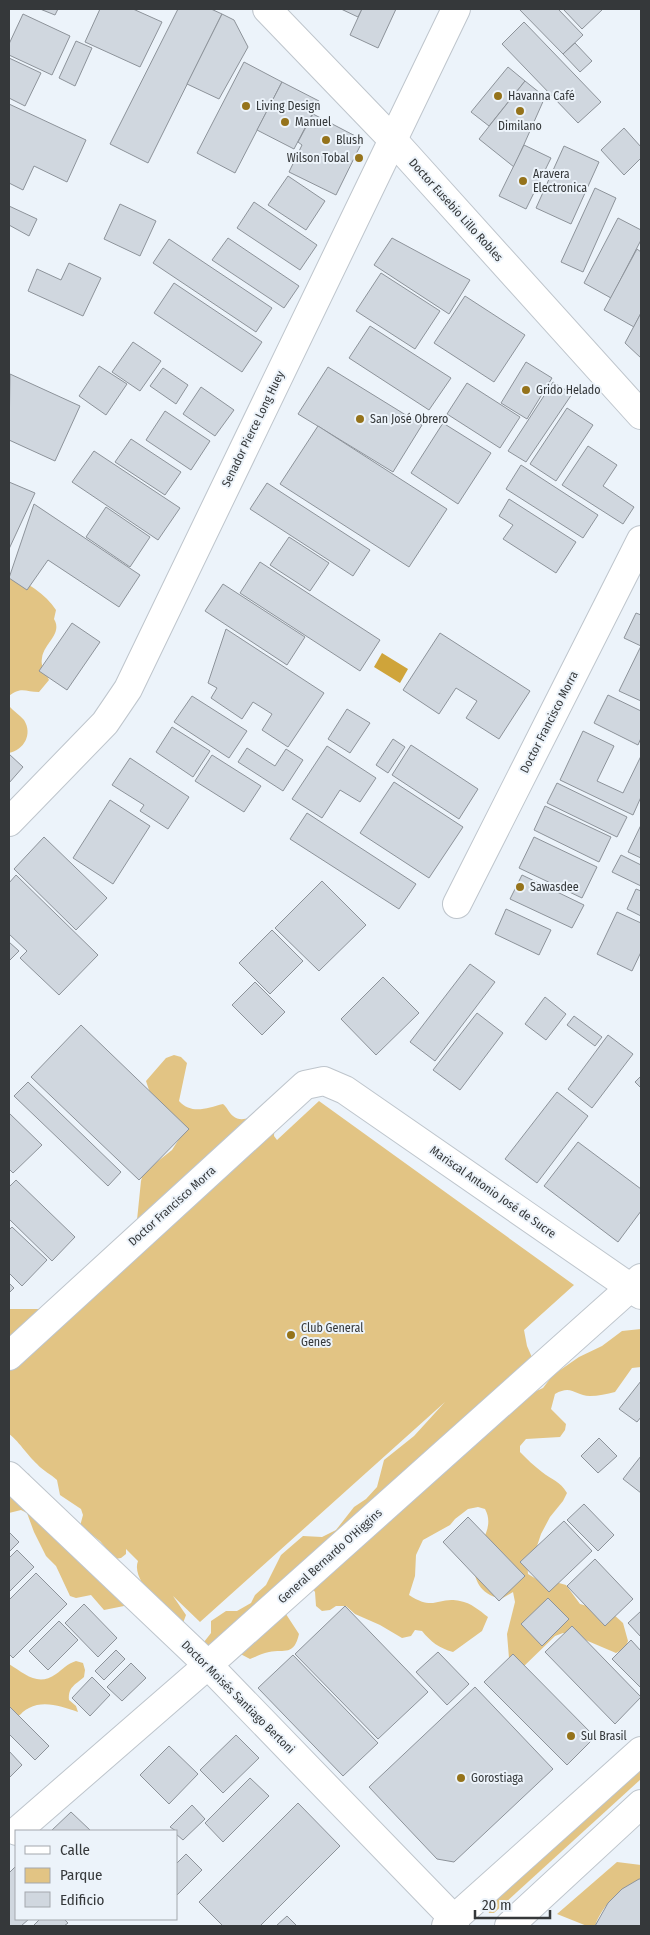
<svg xmlns="http://www.w3.org/2000/svg" width="650" height="1935" font-family="'Fira Sans Condensed',sans-serif">
<style>
.green{fill:#e2c484}
.water{fill:#cfa43a}
.building{fill:#d0d7df;stroke:#8d939a}
.lines{fill:none;stroke-linecap:round;stroke-linejoin:round}
.minor-casing{stroke:#bec5cc;stroke-width:30}
.tertiary-casing{stroke:#bec5cc;stroke-width:30}
.secondary-casing{stroke:#bec5cc;stroke-width:30}
.trunk-casing{stroke:#bec5cc;stroke-width:30}
.minor{stroke:#fff;stroke-width:28}
.tertiary{stroke:#fff;stroke-width:28}
.secondary{stroke:#fff;stroke-width:28}
.trunk{stroke:#fff;stroke-width:28}
.poi-dot{fill:#95731b;stroke:#ecf3fa;stroke-width:2}
.labels{text-anchor:middle;stroke-width:4;stroke-linejoin:round;paint-order:stroke}
.poi-label{font-size:12px;fill:#35383a;stroke:#ecf3fa;text-anchor:start}
.street-label{font-size:12px;fill:#35383a;stroke:#ecf3fa}
</style>
<rect width="100%" height="100%" fill="#ecf3fa"/>
<!-- green -->
<g class="green">
<path d="M9,574C26,582 46,594 56,610L54,619C63,634 44,643 42,658C40,667 46,672 49,680L39,692C26,692 21,686 9,696Z"/>
<path d="M9,706C13,711 20,715 24,720C33,734 24,750 9,753Z"/>
<path d="M174,1055L181,1057L187,1063L179,1101C192,1115 207,1108 223,1104C227,1107 229,1113 233,1116C242,1124 255,1115 264,1112L275,1118L274,1136L277,1140L319,1101L574,1285L524,1330L527,1346L534,1362L530,1394L543,1388L553,1375L579,1357L602,1346L622,1331L641,1329V1367L632,1368L615,1392C607,1394 598,1396 590,1396C575,1396 572,1384 555,1394L551,1409L566,1424L565,1430L560,1437L526,1439L520,1446V1452C527,1459 534,1466 542,1472C552,1480 560,1481 567,1493L563,1501L550,1517L541,1534L536,1549L527,1561L528,1574L543,1583H559L566,1585L580,1604L612,1613L623,1623L628,1641L625,1648L616,1653L576,1636L563,1633L555,1636L521,1669L509,1658L507,1634L515,1602L513,1592L501,1599C478,1593 476,1581 471,1560C480,1544 495,1527 485,1509L478,1507L468,1509L455,1519L450,1525L423,1540L416,1555L415,1576L409,1595C435,1612 438,1596 460,1601C471,1603 479,1610 488,1617L482,1631L453,1652C439,1648 431,1642 422,1631L415,1630L411,1636L402,1638L380,1625L355,1614L346,1606H336L330,1610L322,1611L316,1606L315,1592L308,1583L282,1608L299,1634C294,1656 285,1649 269,1652C262,1653 256,1657 250,1659L231,1649L207,1650L204,1642L211,1633V1621L226,1611H237L251,1603L255,1595L266,1585L281,1555L303,1536L322,1537L336,1530L354,1507L366,1499L377,1487L384,1460L414,1436L445,1402L200,1622L173,1596L186,1615L183,1623C168,1611 130,1582 138,1561L126,1549V1554L121,1558L115,1559L100,1541L80,1526L83,1515L81,1509L60,1495L57,1480C51,1474 43,1471 37,1464C29,1457 16,1438 9,1434V1309H42L135,1259L137,1220L141,1181L143,1173L172,1150L179,1139L152,1099L146,1081L166,1058Z"/>
<polygon points="9,1464 29,1474 34,1483 128,1596 124,1606 104,1610 91,1595 76,1598 70,1596 56,1566 46,1556 34,1532 27,1513 21,1510 9,1513"/>
<path d="M76,1661L83,1663L85,1670L84,1677C75,1685 68,1687 69,1700L76,1706L78,1712C62,1707 45,1700 29,1708C19,1713 22,1717 9,1719V1664C25,1674 38,1687 56,1674C63,1669 67,1664 76,1661Z"/>
<polygon points="641,1766 641,1779 494,1913 489,1913 487,1907"/>
<path d="M617,1862L641,1865V1879C621,1888 602,1905 595,1926H587L557,1914Z"/>
</g>
<!-- water -->
<polygon class="water" points="382,653 408,669 400,683 374,667"/>
<!-- building -->
<g class="building">
<polygon points="40,9 58,9 55,15"/>
<polygon points="100,9 133,9 162,22 140,67 85,42"/>
<polygon points="178,9 211,9 222,14 148,163 110,144"/>
<polygon points="341,9 362,9 358,17"/>
<polygon points="362,9 396,9 378,48 350,35"/>
<polygon points="519,9 558,9 583,35 563,54"/>
<polygon points="563,9 603,9 582,29"/>
<polygon points="23,14 70,36 52,75 9,55 9,44"/>
<polygon points="222,14 234,20 248,47 219,99 187,84"/>
<polygon points="524,22 601,102 578,123 502,44"/>
<polygon points="76,41 92,48 75,86 59,78"/>
<polygon points="575,43 592,61 580,72 563,54"/>
<polygon points="9,58 41,73 25,106 9,98"/>
<polygon points="244,62 282,82 235,173 197,153"/>
<polygon points="508,67 525,81 489,126 471,112"/>
<polygon points="525,81 545,97 514,167 479,139"/>
<polygon points="282,82 319,101 294,149 257,130"/>
<polygon points="9,104 86,140 67,182 34,166 23,190 9,183"/>
<polygon points="313,114 363,140 336,195 289,172 302,145 298,142"/>
<polygon points="624,128 641,147 641,158 624,175 601,150"/>
<polygon points="524,145 551,158 526,209 499,196"/>
<polygon points="564,146 599,162 571,224 536,208"/>
<polygon points="288,176 325,201 306,230 268,205"/>
<polygon points="595,188 616,198 583,272 561,262"/>
<polygon points="254,202 317,245 300,270 237,228"/>
<polygon points="120,204 156,221 140,256 104,239"/>
<polygon points="9,206 37,219 29,236 9,225"/>
<polygon points="618,218 641,230 641,240 611,298 584,283"/>
<polygon points="228,238 299,286 284,308 212,260"/>
<polygon points="392,238 470,280 449,314 374,265"/>
<polygon points="169,239 272,308 256,332 153,263"/>
<polygon points="637,249 641,252 641,313 634,327 604,310"/>
<polygon points="69,263 101,278 83,316 28,291 37,269 61,280"/>
<polygon points="381,273 440,311 415,349 356,311"/>
<polygon points="174,283 262,342 242,372 154,313"/>
<polygon points="465,296 525,335 494,382 434,343"/>
<polygon points="641,313 641,358 625,343"/>
<polygon points="370,326 451,378 429,410 349,358"/>
<polygon points="133,342 161,361 140,391 112,372"/>
<polygon points="526,362 552,378 527,419 501,403"/>
<polygon points="99,366 127,384 106,415 79,396"/>
<polygon points="328,367 422,425 393,472 298,414"/>
<polygon points="163,368 188,385 176,404 150,386"/>
<polygon points="10,374 80,406 55,461 9,440"/>
<polygon points="553,382 572,394 526,462 508,451"/>
<polygon points="467,383 520,417 500,448 447,414"/>
<polygon points="201,387 234,410 215,436 183,414"/>
<polygon points="567,408 593,425 556,481 530,464"/>
<polygon points="165,411 210,441 191,470 146,440"/>
<polygon points="443,423 491,453 458,504 411,473"/>
<polygon points="318,426 447,509 409,567 280,484"/>
<polygon points="131,439 181,472 165,495 115,462"/>
<polygon points="588,446 617,465 603,486 634,507 623,524 562,485"/>
<polygon points="94,451 180,508 158,540 72,482"/>
<polygon points="521,465 598,515 583,538 506,489"/>
<polygon points="9,482 35,493 9,549"/>
<polygon points="267,483 370,550 353,576 250,509"/>
<polygon points="509,499 576,542 556,573 503,539 513,525 499,516"/>
<polygon points="34,504 140,575 119,607 48,560 27,590 9,578"/>
<polygon points="106,507 150,537 130,567 86,537"/>
<polygon points="289,537 329,563 310,591 270,565"/>
<polygon points="260,562 380,640 360,671 240,593"/>
<polygon points="223,584 305,637 287,665 205,611"/>
<polygon points="636,613 641,615 641,701 619,691 641,646 624,638"/>
<polygon points="72,623 100,642 67,690 39,671"/>
<polygon points="226,629 324,693 288,747 262,730 272,714 253,702 242,719 211,698 217,688 208,683"/>
<polygon points="440,633 530,691 499,739 466,718 477,701 456,688 439,714 403,690"/>
<polygon points="608,695 641,711 641,738 638,745 594,723"/>
<polygon points="192,696 247,731 229,758 174,722"/>
<polygon points="347,709 370,723 350,753 328,739"/>
<polygon points="172,727 210,751 193,777 156,752"/>
<polygon points="583,731 614,746 597,781 623,793 641,756 641,797 633,815 560,780"/>
<polygon points="393,739 405,747 388,773 376,765"/>
<polygon points="411,745 478,789 459,819 392,775"/>
<polygon points="327,746 376,778 360,802 340,790 322,818 292,799"/>
<polygon points="247,748 275,766 286,749 303,760 283,791 238,762"/>
<polygon points="9,754 23,767 9,783"/>
<polygon points="212,755 261,786 244,812 195,781"/>
<polygon points="130,758 189,797 168,829 140,811 144,805 112,785"/>
<polygon points="394,782 463,827 429,878 360,833"/>
<polygon points="557,783 627,817 617,837 547,803"/>
<polygon points="110,800 150,826 113,884 73,858"/>
<polygon points="545,806 611,837 599,862 534,830"/>
<polygon points="307,813 416,884 399,909 290,839"/>
<polygon points="641,825 641,858 628,852"/>
<polygon points="44,837 107,898 76,930 14,869"/>
<polygon points="534,837 597,867 582,898 519,868"/>
<polygon points="621,855 641,865 641,886 612,872"/>
<polygon points="16,875 98,955 59,995 20,958 27,951 9,934 9,883"/>
<polygon points="522,875 584,905 572,928 510,899"/>
<polygon points="322,881 366,925 319,971 275,928"/>
<polygon points="636,889 641,891 641,916 627,909"/>
<polygon points="506,909 551,930 539,955 495,934"/>
<polygon points="617,912 641,923 641,952 632,971 597,954"/>
<polygon points="272,930 303,961 270,994 239,963"/>
<polygon points="9,942 19,951 9,961"/>
<polygon points="470,964 495,982 435,1061 410,1042"/>
<polygon points="383,977 419,1013 376,1055 341,1019"/>
<polygon points="255,982 285,1012 262,1035 232,1005"/>
<polygon points="545,997 566,1014 546,1040 525,1024"/>
<polygon points="477,1013 503,1033 460,1090 433,1070"/>
<polygon points="574,1016 602,1037 595,1046 567,1025"/>
<polygon points="81,1025 189,1129 139,1180 31,1077"/>
<polygon points="608,1035 633,1054 592,1108 568,1089"/>
<polygon points="641,1076 641,1088 635,1082"/>
<polygon points="28,1082 121,1172 108,1186 14,1096"/>
<polygon points="557,1092 588,1116 537,1183 505,1159"/>
<polygon points="9,1113 42,1145 13,1173 9,1169"/>
<polygon points="578,1142 641,1189 641,1211 618,1242 544,1186"/>
<polygon points="16,1180 75,1237 52,1261 9,1219 9,1187"/>
<polygon points="12,1227 47,1260 22,1286 9,1273 9,1230"/>
<polygon points="9,1283 14,1288 9,1293"/>
<polygon points="641,1381 641,1417 637,1422 619,1409"/>
<polygon points="599,1438 617,1456 598,1473 581,1456"/>
<polygon points="641,1456 641,1493 623,1479"/>
<polygon points="584,1504 614,1535 598,1551 567,1520"/>
<polygon points="468,1517 525,1576 499,1601 443,1542"/>
<polygon points="564,1521 592,1551 549,1592 520,1562"/>
<polygon points="9,1532 19,1542 9,1552"/>
<polygon points="17,1550 34,1567 9,1592 9,1558"/>
<polygon points="595,1559 633,1599 605,1626 567,1586"/>
<polygon points="36,1573 67,1604 13,1658 9,1654 9,1600"/>
<polygon points="548,1598 569,1619 542,1646 521,1624"/>
<polygon points="84,1604 117,1638 98,1657 65,1623"/>
<polygon points="345,1606 428,1692 378,1739 295,1654"/>
<polygon points="641,1611 641,1637 628,1623"/>
<polygon points="59,1621 78,1640 48,1670 29,1651"/>
<polygon points="572,1626 641,1697 615,1724 545,1652"/>
<polygon points="631,1640 641,1651 641,1688 612,1659"/>
<polygon points="116,1650 125,1659 104,1680 95,1671"/>
<polygon points="438,1652 469,1684 447,1705 416,1672"/>
<polygon points="513,1654 595,1737 567,1765 484,1682"/>
<polygon points="293,1655 378,1743 343,1776 258,1688"/>
<polygon points="131,1663 146,1678 122,1701 107,1687"/>
<polygon points="92,1677 110,1695 90,1716 72,1698"/>
<polygon points="475,1687 553,1769 454,1862 437,1859 369,1787"/>
<polygon points="9,1706 49,1746 35,1760 9,1734"/>
<polygon points="236,1735 259,1758 223,1793 200,1770"/>
<polygon points="169,1746 198,1774 169,1804 140,1775"/>
<polygon points="9,1751 22,1765 9,1778"/>
<polygon points="250,1778 269,1796 223,1842 205,1823"/>
<polygon points="298,1803 340,1846 260,1926 223,1926 199,1902"/>
<polygon points="192,1805 205,1819 183,1840 176,1834 176,1831 170,1827"/>
<polygon points="71,1812 91,1831 51,1831"/>
<polygon points="186,1854 202,1870 176,1896 176,1864"/>
<polygon points="16,1866 16,1919 29,1919 21,1926 9,1926 9,1873"/>
<polygon points="639,1879 641,1879 641,1926 595,1926 608,1903 622,1889"/>
<polygon points="287,1916 297,1926 276,1926"/>
<polygon points="40,1919 64,1919 68,1923 64,1926 33,1926"/>
</g>
<g class="lines">
<defs>
<g id="minor">
<polyline points="457,904 641,540"/>
<polyline points="9,1356 305,1085 324,1081 345,1090 641,1295"/>
</g>
<g id="tertiary">
<polyline points="9,822 105,723 128,689 456,9"/>
<polyline points="9,1476 208,1665 454,1919 455,1926"/>
<polyline points="17,1831 208,1665 641,1278"/>
</g>
<polyline id="secondary" points="267,9 392,139 641,415"/>
<g id="trunk">
<polyline points="446,1926 641,1751"/>
<polyline points="509,1926 641,1804"/>
</g>
</defs>
<!-- minor casing -->
<use href="#minor" class="minor-casing"/>
<!-- tertiary casing -->
<use href="#tertiary" class="tertiary-casing"/>
<!-- secondary casing -->
<use href="#secondary" class="secondary-casing"/>
<!-- trunk casing -->
<use href="#trunk" class="trunk-casing"/>
<!-- minor -->
<use href="#minor" class="minor"/>
<!-- tertiary -->
<use href="#tertiary" class="tertiary"/>
<!-- secondary -->
<use href="#secondary" class="secondary"/>
<!-- trunk -->
<use href="#trunk" class="trunk"/>
</g>
<!-- markers -->
<g class="poi-dot">
<circle cx="498" cy="96" r="5"/>
<circle cx="246" cy="106" r="5"/>
<circle cx="520" cy="111" r="5"/>
<circle cx="285" cy="122" r="5"/>
<circle cx="326" cy="140" r="5"/>
<circle cx="359" cy="158" r="5"/>
<circle cx="523" cy="181" r="5"/>
<circle cx="526" cy="390" r="5"/>
<circle cx="360" cy="419" r="5"/>
<circle cx="520" cy="887" r="5"/>
<circle cx="291" cy="1335" r="5"/>
<circle cx="571" cy="1736" r="5"/>
<circle cx="461" cy="1778" r="5"/>
</g>
<g class="labels">
<!-- poi labels -->
<g class="poi-label">
<text x="508" y="100">Havanna Café</text>
<text x="256" y="110">Living Design</text>
<text x="295" y="126">Manuel</text>
<text x="520" y="130" text-anchor="middle">Dimilano</text>
<text x="336" y="144">Blush</text>
<text x="349" y="162" text-anchor="end">Wilson Tobal</text>
<text x="533" y="178">Aravera<tspan x="533" dy="14">Electronica</tspan></text>
<text x="536" y="394">Grido Helado</text>
<text x="370" y="423">San José Obrero</text>
<text x="530" y="891">Sawasdee</text>
<text x="301" y="1332">Club General<tspan x="301" dy="14">Genes</tspan></text>
<text x="581" y="1740">Sul Brasil</text>
<text x="471" y="1782">Gorostiaga</text>
</g>
<!-- street labels -->
<g class="street-label">
<text transform="translate(456 210) rotate(48)" y="4">Doctor Eusebio Lillo Robles</text>
<text transform="translate(253 429) rotate(-64)" y="4">Senador Pierce Long Huey</text>
<text transform="translate(549 722) rotate(-63)" y="4">Doctor Francisco Morra</text>
<text transform="translate(493 1192) rotate(35)" y="4">Mariscal Antonio José de Sucre</text>
<text transform="translate(172 1206) rotate(-42)" y="4">Doctor Francisco Morra</text>
<text transform="translate(330 1556) rotate(-42)" y="4">General Bernardo O'Higgins</text>
<text transform="translate(238 1697) rotate(45)" y="4">Doctor Moisés Santiago Bertoni</text>
</g>
</g>
<!-- border -->
<rect width="650" height="1935" fill="none" stroke="#35383a" stroke-width="20"/>
<!-- legend -->
<rect x="15" y="1830" width="162" height="90" fill="#ecf3fa" stroke="#a3a8ad"/>
<rect x="25" y="1846" width="25" height="8" fill="#ffffff" stroke="#a3a8ad"/>
<text x="60" y="1855" font-size="15" fill="#35383a">Calle</text>
<rect x="25" y="1868" width="25" height="15" fill="#e2c484" stroke="#a3a8ad"/>
<text x="60" y="1880" font-size="15" fill="#35383a">Parque</text>
<rect x="25" y="1892" width="25" height="15" fill="#d0d7df" stroke="#a3a8ad"/>
<text x="60" y="1905" font-size="15" fill="#35383a">Edificio</text>
<!-- scale -->
<path d="M475 1910v8h75v-8" fill="none" stroke="#35383a" stroke-width="2.5"/>
<text x="482" y="1910" font-size="15" fill="#35383a" stroke="#ecf3fa" stroke-width="4" paint-order="stroke">20 m</text>
</svg>
